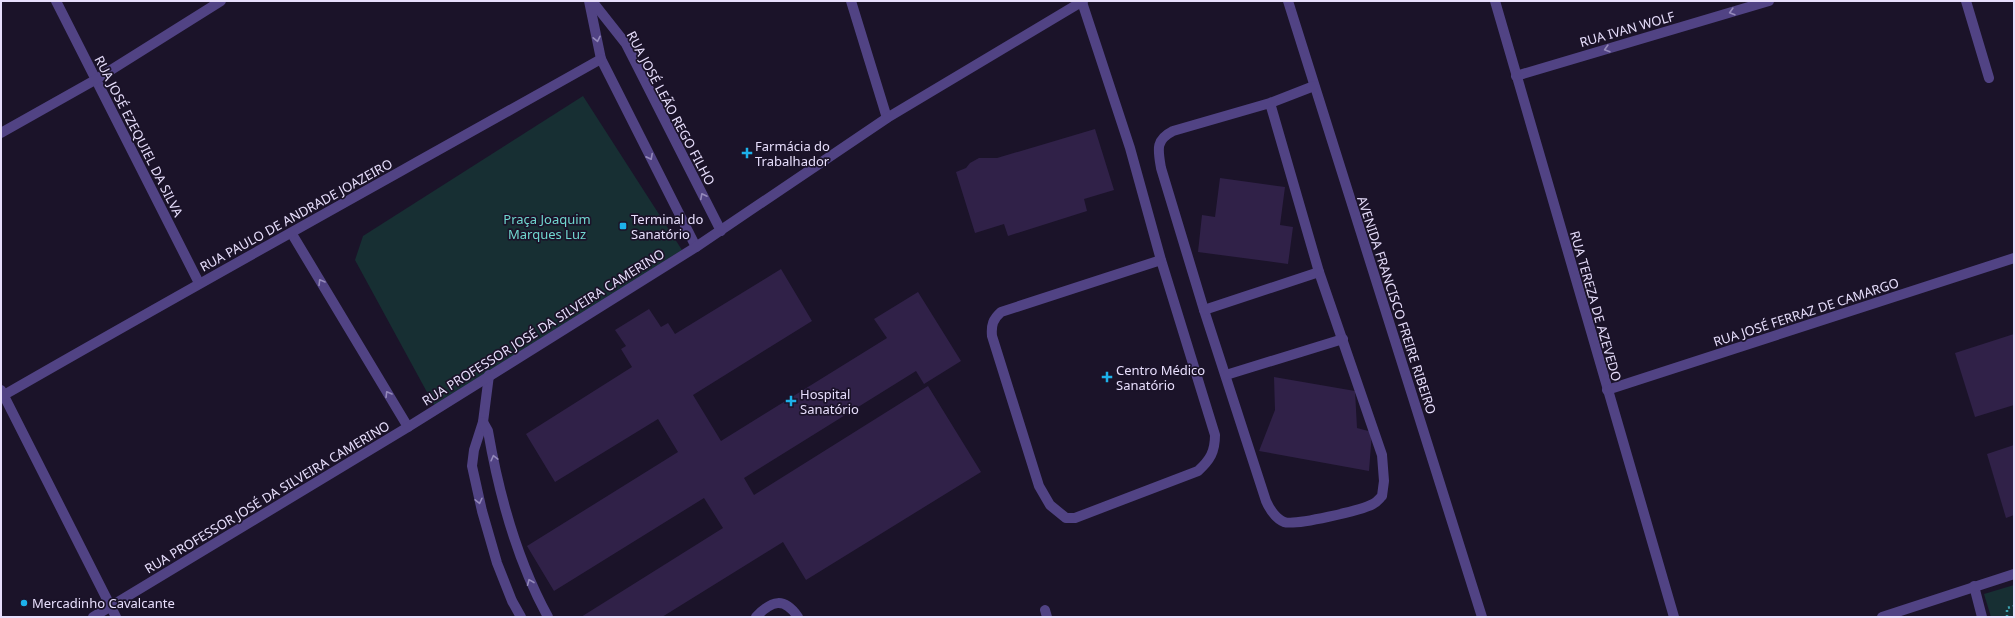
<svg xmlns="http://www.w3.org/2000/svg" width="2015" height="618" font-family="'Noto Sans',sans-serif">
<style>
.green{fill:#172f33}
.building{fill:#302148}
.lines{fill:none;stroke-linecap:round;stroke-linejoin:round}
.path{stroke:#3da4b2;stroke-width:2.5;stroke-dasharray:2 3;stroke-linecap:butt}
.minor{stroke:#514384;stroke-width:10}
.oneway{stroke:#9489ba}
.poi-dot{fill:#1db1ea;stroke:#1b1329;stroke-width:1.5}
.labels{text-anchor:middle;stroke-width:3.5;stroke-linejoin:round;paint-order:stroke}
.street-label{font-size:13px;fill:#e7defc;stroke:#1b1329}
.poi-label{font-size:13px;fill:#e7defc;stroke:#1b1329;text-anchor:start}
.park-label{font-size:13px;fill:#70d7cf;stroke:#1b1329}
</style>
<rect width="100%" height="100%" fill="#1b1329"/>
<!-- green -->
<g class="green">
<polygon points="583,96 682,250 434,405 355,260 363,236"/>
<polygon points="2014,585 2014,617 1991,617 1984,594"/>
</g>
<!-- building -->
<g class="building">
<polygon points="1095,129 1114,190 1084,199 1087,211 1008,236 1004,224 975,233 956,172 966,168 970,163 979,158 997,158"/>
<polygon points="1220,178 1285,187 1280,225 1293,227 1288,264 1198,252 1202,215 1215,217"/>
<polygon points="781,269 812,321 693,395 721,441 887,338 874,319 918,292 961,361 924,384 916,371 744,478 754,495 928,386 981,472 806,580 783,542 662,617 581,617 723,528 704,498 554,591 527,546 678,452 658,419 555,482 526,434 632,367 621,349 626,346 615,330 649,309 661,327 668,323 675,334"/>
<polygon points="2014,334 2014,405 1975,417 1955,353"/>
<polygon points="1274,377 1355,391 1357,428 1372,432 1369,471 1259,451 1275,410"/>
<polygon points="2014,445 2014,515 2006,518 1987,454"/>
</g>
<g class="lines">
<!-- path -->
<polyline class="path" points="2007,617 2007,608 2014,606"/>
<!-- minor -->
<g class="minor">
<polyline points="56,1 199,283"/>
<polyline points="589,1 601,59 696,247"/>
<polyline points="592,1 626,44 721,231"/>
<polyline points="851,1 887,118"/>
<polyline points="1288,1 1482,617"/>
<polyline points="1495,1 1674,617"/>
<polyline points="1966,1 1989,78"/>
<path d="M1082,2L1130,148L1161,260L1215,435C1215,452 1210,460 1198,471L1075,518H1066L1050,505L1039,486L992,336C991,325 993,319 1001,312L1161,260"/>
<polyline points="1516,76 1769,1"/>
<path d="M1270,103L1319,272L1382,455L1384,481L1382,496C1379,499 1377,502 1373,504C1362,510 1295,526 1284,522C1275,518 1270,510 1266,501L1204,310L1161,168C1158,150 1155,140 1173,131L1270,103L1314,86"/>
<polyline points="1,133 95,80 221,1"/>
<polyline points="292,234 408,427"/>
<polyline points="1204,310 1319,272"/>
<polyline points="489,375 483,422 474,450 472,466 482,511 497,563 512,601 521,617"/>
<polyline points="1226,375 1343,339"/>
<polyline points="1,390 116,617"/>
<polyline points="1607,390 2014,258"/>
<path d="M4,395C202,281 402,171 601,59"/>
<path d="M483,422L488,431C499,495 517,560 548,617"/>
<polyline points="1974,586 1982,617"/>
<polyline points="1045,610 1047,617"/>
<polyline points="93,617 408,427 696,247 887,118 1083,1"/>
<path d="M756,617C772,600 784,597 798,617"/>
<polyline points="1882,617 2014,574"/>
</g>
</g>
<!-- one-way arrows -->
<defs><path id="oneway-chevron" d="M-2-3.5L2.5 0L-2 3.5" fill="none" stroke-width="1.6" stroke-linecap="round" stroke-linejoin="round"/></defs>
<g class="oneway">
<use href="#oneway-chevron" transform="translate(1732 12) rotate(164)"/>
<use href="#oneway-chevron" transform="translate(597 39) rotate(78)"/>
<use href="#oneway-chevron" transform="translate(1607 49) rotate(164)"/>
<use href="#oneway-chevron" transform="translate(650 157) rotate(63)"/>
<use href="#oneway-chevron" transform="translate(703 196) rotate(-117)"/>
<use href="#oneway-chevron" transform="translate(321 282) rotate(-121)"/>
<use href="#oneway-chevron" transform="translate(388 394) rotate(-121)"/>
<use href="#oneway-chevron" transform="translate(494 458) rotate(-104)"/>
<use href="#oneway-chevron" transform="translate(479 501) rotate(77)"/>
<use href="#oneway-chevron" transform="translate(530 582) rotate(-112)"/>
</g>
<!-- markers -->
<g class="poi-dot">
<path d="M745 147h4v4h4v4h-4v4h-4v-4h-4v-4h4z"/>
<rect x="619" y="222" width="8" height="8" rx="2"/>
<path d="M1105 371h4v4h4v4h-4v4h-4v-4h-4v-4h4z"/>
<path d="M789 395h4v4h4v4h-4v4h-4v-4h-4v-4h4z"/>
<circle cx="24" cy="603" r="4"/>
</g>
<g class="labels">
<!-- street labels -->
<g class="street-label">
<text transform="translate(1627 29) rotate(-16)" y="5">RUA IVAN WOLF</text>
<text transform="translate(671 108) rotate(62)" y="5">RUA JOSÉ LEÃO REGO FILHO</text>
<text transform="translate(139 136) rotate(63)" y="5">RUA JOSÉ EZEQUIEL DA SILVA</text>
<text transform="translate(296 215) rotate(-29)" y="5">RUA PAULO DE ANDRADE JOAZEIRO</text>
<text transform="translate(1397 305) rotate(72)" y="5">AVENIDA FRANCISCO FREIRE RIBEIRO</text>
<text transform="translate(1596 306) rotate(74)" y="5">RUA TEREZA DE AZEVEDO</text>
<text transform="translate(1806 312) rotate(-18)" y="5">RUA JOSÉ FERRAZ DE CAMARGO</text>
<text transform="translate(543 327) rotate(-32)" y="5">RUA PROFESSOR JOSÉ DA SILVEIRA CAMERINO</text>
<text transform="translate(267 497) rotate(-31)" y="5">RUA PROFESSOR JOSÉ DA SILVEIRA CAMERINO</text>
</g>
<!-- poi labels -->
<g class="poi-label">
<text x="755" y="151">Farmácia do<tspan x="755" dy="15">Trabalhador</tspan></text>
<text x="631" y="224">Terminal do<tspan x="631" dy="15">Sanatório</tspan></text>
<text x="1116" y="375">Centro Médico<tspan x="1116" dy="15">Sanatório</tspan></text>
<text x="800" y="399">Hospital<tspan x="800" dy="15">Sanatório</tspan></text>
<text x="32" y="608">Mercadinho Cavalcante</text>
</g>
<!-- park labels -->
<g class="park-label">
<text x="547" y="224">Praça Joaquim<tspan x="547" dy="15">Marques Luz</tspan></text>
</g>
</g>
<!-- border -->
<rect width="2015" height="618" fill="none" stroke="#e7defc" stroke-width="4"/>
</svg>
